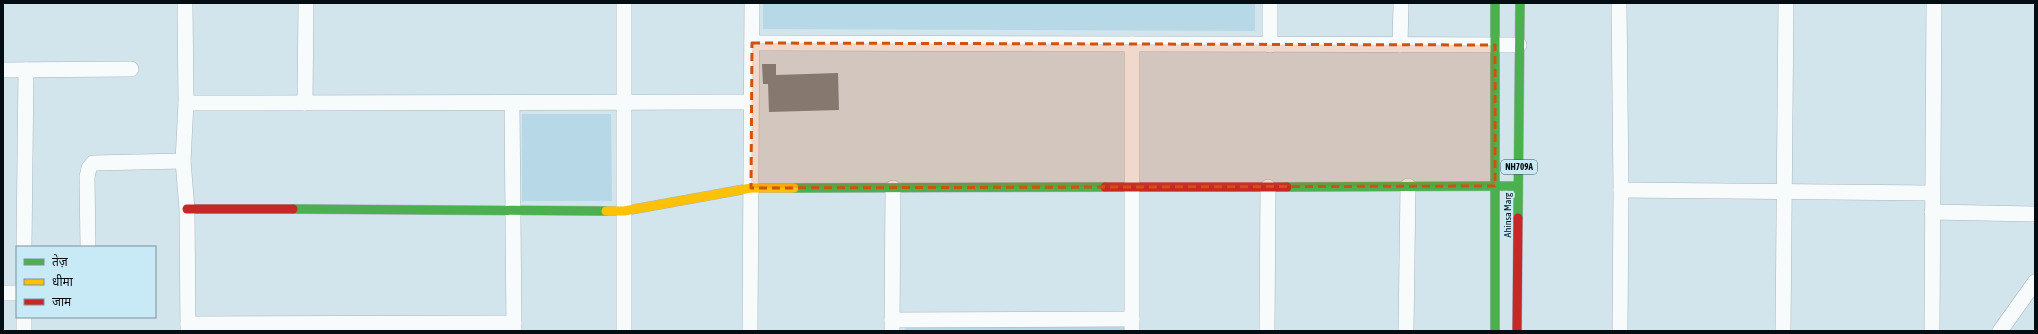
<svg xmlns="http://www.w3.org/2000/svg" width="2038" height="334" font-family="'Asap Condensed','Noto Sans Devanagari',sans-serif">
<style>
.green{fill:#b7d9e7}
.building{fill:#738388}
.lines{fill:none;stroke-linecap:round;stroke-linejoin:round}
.street-casing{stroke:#a8b6bc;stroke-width:16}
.fast-casing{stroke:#a8b6bc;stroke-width:10}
.slow-casing{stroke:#a8b6bc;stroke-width:10}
.jam-casing{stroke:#a8b6bc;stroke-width:10}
.street{stroke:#f8fbfc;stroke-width:15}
.fast{stroke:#4caf50;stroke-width:9}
.slow{stroke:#ffc107;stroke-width:9}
.jam{stroke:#c62828;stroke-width:9}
.marked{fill:#d1520d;fill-opacity:0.2;stroke:#d1520d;stroke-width:3;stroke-dasharray:8 5;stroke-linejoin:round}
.labels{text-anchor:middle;stroke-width:4;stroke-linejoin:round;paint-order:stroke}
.shield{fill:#c8e9f6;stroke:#3f5056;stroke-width:1}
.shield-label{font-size:9px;font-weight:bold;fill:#040e12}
.street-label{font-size:10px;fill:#040e12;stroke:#c8e9f6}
</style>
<rect width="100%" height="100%" fill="#d2e4ec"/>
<!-- green -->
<g class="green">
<polygon points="763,3 1255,3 1255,31 763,29"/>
<polygon points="522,114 611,114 612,201 522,201"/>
<rect x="905" y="327" width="220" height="4"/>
</g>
<!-- building -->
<polygon class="building" points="762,64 776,64 776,75 838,73 839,110 769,112 768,84 763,84"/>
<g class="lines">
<defs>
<g id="street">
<polyline points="185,3 186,103 183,161 187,209 188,331"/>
<polyline points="1619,3 1621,190 1620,331"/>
<polyline points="752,43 1519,45"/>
<polyline points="1270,45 1270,3"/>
<polyline points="1400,45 1401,3"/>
<polyline points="3,70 131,69"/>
<polyline points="186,103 751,102"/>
<polyline points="305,103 306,3"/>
<polyline points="512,103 514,331"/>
<polyline points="1621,190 1932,193"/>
<polyline points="1932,212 2035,214"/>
<polyline points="24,247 26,70"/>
<polyline points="88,247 87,177 89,168 93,163 183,161"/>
<polyline points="3,293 17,293"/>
<polyline points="24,317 24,331"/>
<polyline points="892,320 1132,319"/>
<polyline points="188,324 514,323"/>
<polyline points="624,331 624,3"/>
<polyline points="750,331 752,3"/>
<polyline points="892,331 893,188"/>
<polyline points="1132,331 1132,44"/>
<polyline points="1267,331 1268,187"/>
<polyline points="1406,331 1408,186"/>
<polyline points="1783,331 1786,3"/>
<polyline points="1932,331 1934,3"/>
<polyline points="2000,331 2035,282"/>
</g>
<g id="fast">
<polyline points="1495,3 1495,331"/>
<polyline points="1287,187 1518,186"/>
<polyline points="794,188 1105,187"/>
<polyline points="293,209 606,211"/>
<polyline points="1518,218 1520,3"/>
</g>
<polyline id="slow" points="606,211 624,211 751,188 794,188"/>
<g id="jam">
<polyline points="1105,187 1287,187"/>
<polyline points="187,209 293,209"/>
<polyline points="1517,331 1518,218"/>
</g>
</defs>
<!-- street casing -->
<use href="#street" class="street-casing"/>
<!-- fast casing -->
<use href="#fast" class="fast-casing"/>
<!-- slow casing -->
<use href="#slow" class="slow-casing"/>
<!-- jam casing -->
<use href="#jam" class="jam-casing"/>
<!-- street -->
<use href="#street" class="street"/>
<!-- fast -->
<use href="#fast" class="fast"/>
<!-- slow -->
<use href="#slow" class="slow"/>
<!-- jam -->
<use href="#jam" class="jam"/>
</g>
<!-- marked area -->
<path class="marked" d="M752,43L1495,45V186L751,188Z"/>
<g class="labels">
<!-- shield labels -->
<rect class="shield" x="1501" y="160" width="36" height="14" rx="3"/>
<g class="shield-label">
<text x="1519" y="170">NH709A</text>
</g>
<!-- street labels -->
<g class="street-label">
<text transform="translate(1507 215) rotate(-90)" y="4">Ahinsa Marg</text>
</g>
</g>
<!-- border -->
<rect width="2038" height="334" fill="none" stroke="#040e12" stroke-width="8"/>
<!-- legend -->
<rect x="16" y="246" width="140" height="72" fill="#c8e9f6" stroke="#7a919b"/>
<rect x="24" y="259" width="20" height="6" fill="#4caf50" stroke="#7a919b"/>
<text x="52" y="266" font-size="12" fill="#040e12">तेज़</text>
<rect x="24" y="279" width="20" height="6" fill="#ffc107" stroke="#7a919b"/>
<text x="52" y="286" font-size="12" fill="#040e12">धीमा</text>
<rect x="24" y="299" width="20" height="6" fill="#c62828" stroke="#7a919b"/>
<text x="52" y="306" font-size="12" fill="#040e12">जाम</text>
</svg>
